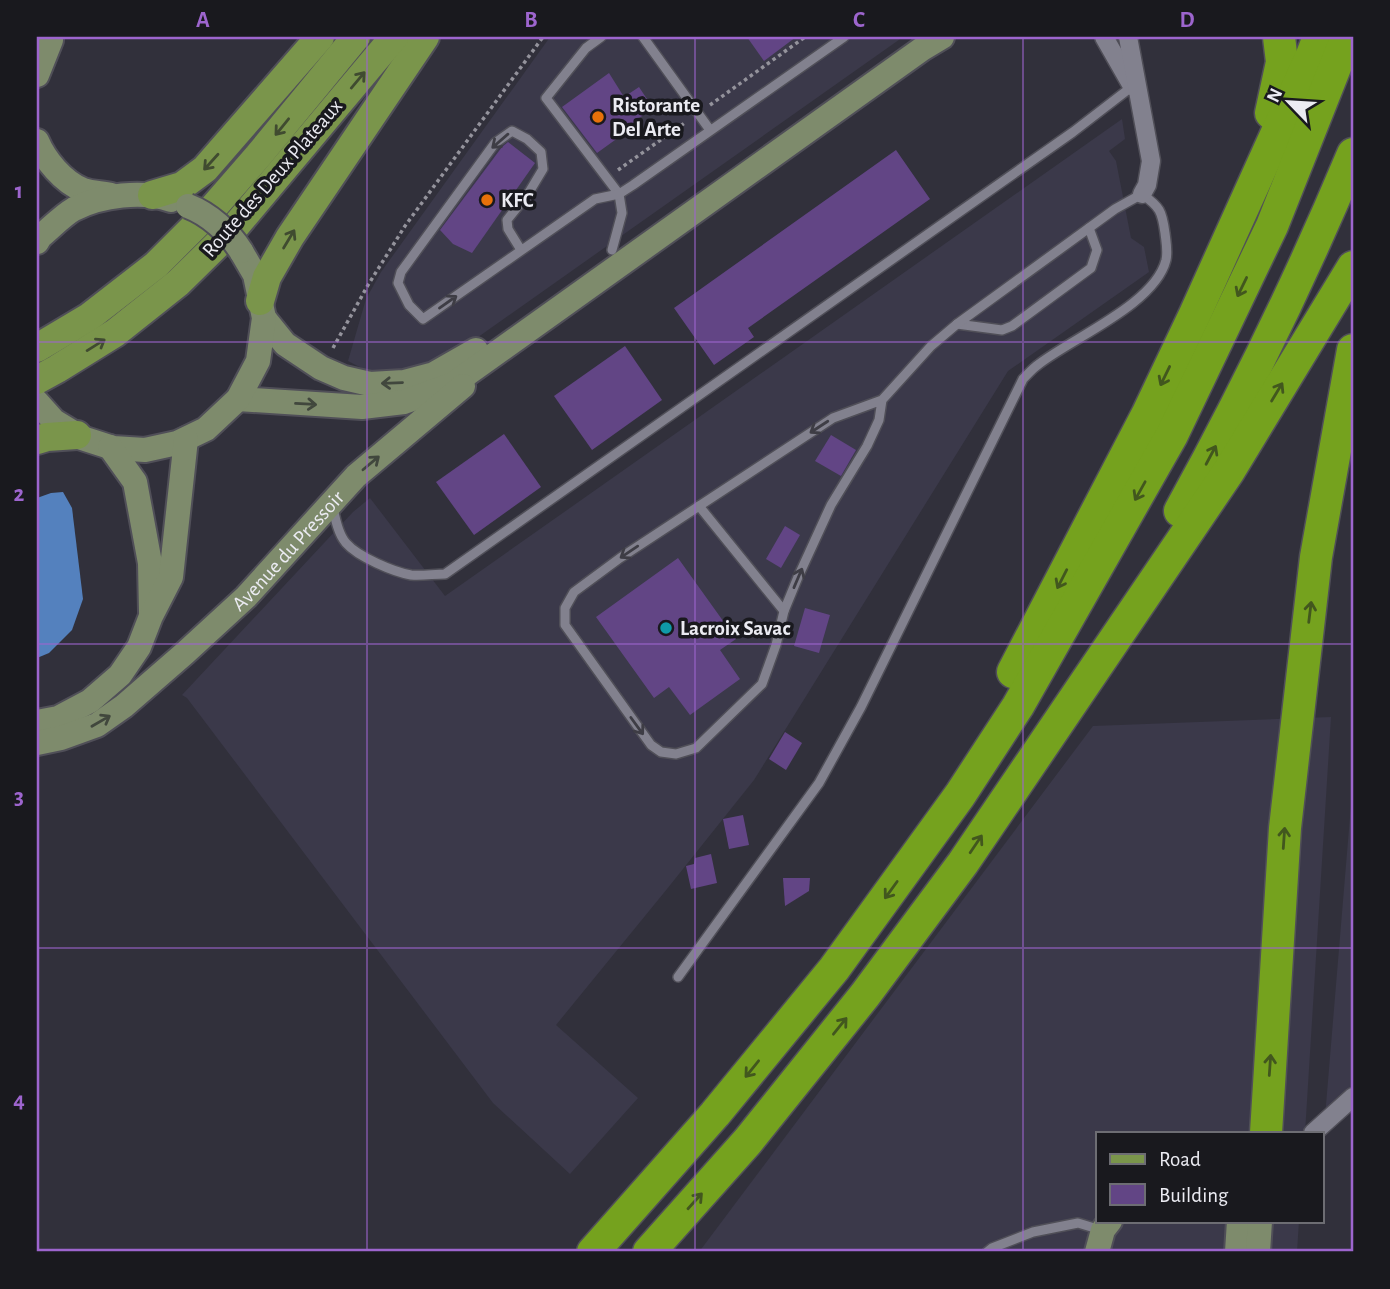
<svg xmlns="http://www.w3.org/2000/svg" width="1390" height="1289" font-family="'Alegreya Sans',sans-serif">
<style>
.built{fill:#3b394a}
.water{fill:#5481be}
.building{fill:#624585}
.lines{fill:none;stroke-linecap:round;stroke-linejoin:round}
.lane-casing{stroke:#504f58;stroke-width:12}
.street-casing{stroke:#504f58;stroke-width:21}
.secondary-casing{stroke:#504f58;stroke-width:28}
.primary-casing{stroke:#504f58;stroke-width:32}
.highway-casing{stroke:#504f58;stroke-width:35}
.path{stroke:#94939c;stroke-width:3.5;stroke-dasharray:3.5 3.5;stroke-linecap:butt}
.lane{stroke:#82818e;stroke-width:9}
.street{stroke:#82818e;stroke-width:18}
.secondary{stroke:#7e8b6c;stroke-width:24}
.primary{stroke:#7a954b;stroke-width:28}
.highway{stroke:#75a21e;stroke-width:32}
.secondary-bridge-casing{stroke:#504f58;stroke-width:28;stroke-linecap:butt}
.secondary-bridge{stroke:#7e8b6c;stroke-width:24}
.oneway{stroke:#404b30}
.oneway2{stroke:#3e3d45}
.oneway3{stroke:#42571e}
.oneway4{stroke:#41473d}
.grid{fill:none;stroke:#9d65ce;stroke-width:2;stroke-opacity:0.55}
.food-dot{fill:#e8710a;stroke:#19191e;stroke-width:2.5}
.culture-dot{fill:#0f9aa8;stroke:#19191e;stroke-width:2.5}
.labels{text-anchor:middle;stroke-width:7;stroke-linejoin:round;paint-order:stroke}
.poi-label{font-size:21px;font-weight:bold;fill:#ebebf2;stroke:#19191e;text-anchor:start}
.street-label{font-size:21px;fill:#ebebf2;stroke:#19191e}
.neatline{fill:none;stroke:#9d65ce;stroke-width:2.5}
.grid-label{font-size:23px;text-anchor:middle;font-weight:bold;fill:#9d65ce}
</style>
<rect width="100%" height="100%" fill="#31303b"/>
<!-- built -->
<g class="built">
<polygon points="550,37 903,37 447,359 411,374 377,376 348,361 366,299 381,272"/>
<polygon points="1122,119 1125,139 1109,151 1116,161 1131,238 1144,247 1149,272 1008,371 754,780 667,889 556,1025 638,1098 570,1174 493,1103 187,698 182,695 353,512 370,498 445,596"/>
<polygon points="1331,717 1305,1133 1098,1133 1098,1221 1299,1221 1297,1252 699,1252 1093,726"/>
<polygon points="1353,781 1353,1097 1325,1117"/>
</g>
<!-- water -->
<polygon class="water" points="63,492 72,508 83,599 72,630 49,653 37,658 37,498 51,493"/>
<!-- building -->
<g class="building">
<polygon points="747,37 796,37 764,61"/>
<polygon points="609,73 624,97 639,87 653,108 638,119 640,122 597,153 562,107"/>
<polygon points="508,142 535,163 472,253 453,244 440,230 502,147"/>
<polygon points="896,150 930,199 748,328 754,337 714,365 674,308"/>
<polygon points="625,346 662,400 592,450 554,396"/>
<polygon points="504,434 541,487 474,535 436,482"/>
<polygon points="831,435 856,450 841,476 815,461"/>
<polygon points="785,526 800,535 781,568 766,559"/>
<polygon points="678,558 736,639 720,650 740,679 690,715 669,687 654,698 596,617"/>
<polygon points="805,608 830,615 819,653 794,646"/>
<polygon points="785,732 802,743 786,770 769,759"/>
<polygon points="743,815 749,845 729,849 723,819"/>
<polygon points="711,854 717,883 691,889 686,866 694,864 695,858"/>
<polygon points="783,878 810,878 809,891 785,906"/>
</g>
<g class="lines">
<defs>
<g id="lane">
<polyline points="601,37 586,48 546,98 619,194 622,213 612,250"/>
<polyline points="643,37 710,130"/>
<polyline points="521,250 508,229 507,220 528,194 543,169 541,152 527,139 512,131 495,143 401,272 398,283 409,305 423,319 595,199 619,194 633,185 844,37"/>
<polyline points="957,324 1002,330 1012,326 1091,268 1097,250 1089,228"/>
<polyline points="699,506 784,611"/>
<path d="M333,507C335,518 338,534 346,543C358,557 394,572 411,575C422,576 434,574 445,574L1073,132L1134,85"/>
<path d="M678,977L819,783L861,707L1023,379C1028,374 1033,368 1039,364C1074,337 1155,304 1166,260C1168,251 1166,242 1165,233C1162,211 1160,207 1142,194L1115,209L957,324L931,346L882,400L833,418L620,558L574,592L565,608V625L651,745L661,752L676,754L696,748L762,684L776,645L784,611L798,577L831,505L867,446L879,420L882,400"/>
<polyline points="987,1252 992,1248 1033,1232 1078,1223 1101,1230"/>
</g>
<g id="street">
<polyline points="1104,37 1132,86"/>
<polyline points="1128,37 1151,161 1147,185 1142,194"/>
<polyline points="1313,1133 1353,1097"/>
</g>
<g id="secondary">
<polyline points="37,75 51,40"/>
<path d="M37,141C45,160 63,182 83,190C91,193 102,193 111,195"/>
<path d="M37,242L40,237C51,228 62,216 74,209C101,195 143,190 171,200"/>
<polyline points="264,318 285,344 321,368 344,378 370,384 404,382 434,374 476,350"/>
<polyline points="238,399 362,407 404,402 453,384 922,49 942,37"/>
<polyline points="37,402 54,421 82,438 113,448 145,450 177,443 206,429 238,399 258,361 264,318 255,275 241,251"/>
<polyline points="110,447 135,482 150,563 151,612"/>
<polyline points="37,722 58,718 90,701 120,675 139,647 151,616 171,577 186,439"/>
<path id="s1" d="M37,743L61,738L97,725L124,706L185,653L246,597L356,476L463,386"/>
<polyline points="1097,1252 1103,1230 1110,1221"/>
<polyline points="1237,1252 1239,1221"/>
<polyline points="1258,1252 1260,1221"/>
</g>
<g id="primary">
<polyline points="152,195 182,186 205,169 320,37"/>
<polyline points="260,301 267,277 290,237 425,37"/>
<polyline points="37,348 89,317 156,265 212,209 258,156 356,37"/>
<polyline points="37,380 57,369 115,333 178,283 234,228 394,37"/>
<polyline points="37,440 47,437 77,435"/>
</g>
<g id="highway">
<polyline points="1271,113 1282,62 1279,37"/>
<path d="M1180,511C1244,395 1302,276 1353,154"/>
<polyline points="1013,672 1147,415 1195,314 1312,55 1319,37"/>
<polyline points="1266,1133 1285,828 1316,557 1353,350"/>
<polyline points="593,1252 715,1114 834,969 960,795 1018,706 1172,435 1272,226 1347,37"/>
<polyline points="649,1252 748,1141 865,995 963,863 1229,471 1353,267"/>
</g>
</defs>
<!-- lane casing -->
<use href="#lane" class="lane-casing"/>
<!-- street casing -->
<use href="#street" class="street-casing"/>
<!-- secondary casing -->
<use href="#secondary" class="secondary-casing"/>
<!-- primary casing -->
<use href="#primary" class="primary-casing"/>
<!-- highway casing -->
<use href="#highway" class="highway-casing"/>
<!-- path -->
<g class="path">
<polyline points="710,105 805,37"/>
<polyline points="618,170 686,122"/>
<polyline points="333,348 368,285 405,226 543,37"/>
</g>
<!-- lane -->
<use href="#lane" class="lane"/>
<!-- street -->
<use href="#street" class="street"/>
<!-- secondary -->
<use href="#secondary" class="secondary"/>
<!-- primary -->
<use href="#primary" class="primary"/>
<!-- highway -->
<use href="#highway" class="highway"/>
<defs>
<path id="secondary-bridge" d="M188,206C209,214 229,232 241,251"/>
</defs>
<!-- secondary-bridge casing -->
<use href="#secondary-bridge" class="secondary-bridge-casing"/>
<!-- secondary-bridge -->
<use href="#secondary-bridge" class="secondary-bridge"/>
</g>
<!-- one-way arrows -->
<defs><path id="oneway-shaft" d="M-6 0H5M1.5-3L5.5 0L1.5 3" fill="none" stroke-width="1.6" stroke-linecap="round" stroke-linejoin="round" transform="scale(1.75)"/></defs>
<g class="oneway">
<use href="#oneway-shaft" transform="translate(358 80) rotate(-50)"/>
<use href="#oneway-shaft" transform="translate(282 127) rotate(129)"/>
<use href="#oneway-shaft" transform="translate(211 162) rotate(132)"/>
<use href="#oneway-shaft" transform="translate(289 239) rotate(-59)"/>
<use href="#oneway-shaft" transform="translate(96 345) rotate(-32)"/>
</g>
<g class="oneway2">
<use href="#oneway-shaft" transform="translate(500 141) rotate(139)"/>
<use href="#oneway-shaft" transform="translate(448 302) rotate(-35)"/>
<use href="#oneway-shaft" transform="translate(819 427) rotate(147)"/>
<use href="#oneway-shaft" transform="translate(629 552) rotate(146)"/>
<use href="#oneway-shaft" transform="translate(798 578) rotate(-67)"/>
<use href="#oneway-shaft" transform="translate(637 726) rotate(54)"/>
</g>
<g class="oneway3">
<use href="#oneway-shaft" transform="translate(1242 287) rotate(116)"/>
<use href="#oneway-shaft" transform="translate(1165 376) rotate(116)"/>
<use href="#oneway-shaft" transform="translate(1277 392) rotate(-59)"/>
<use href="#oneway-shaft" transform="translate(1211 455) rotate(-62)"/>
<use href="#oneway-shaft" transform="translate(1140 491) rotate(119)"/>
<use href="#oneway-shaft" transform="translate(1062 579) rotate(117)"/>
<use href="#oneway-shaft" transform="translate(1310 612) rotate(-83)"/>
<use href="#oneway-shaft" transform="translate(1284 838) rotate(-86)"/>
<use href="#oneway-shaft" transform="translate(976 844) rotate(-56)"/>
<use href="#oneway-shaft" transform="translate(891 890) rotate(126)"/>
<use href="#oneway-shaft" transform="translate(840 1026) rotate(-51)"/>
<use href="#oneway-shaft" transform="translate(1270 1065) rotate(-86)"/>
<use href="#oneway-shaft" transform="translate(752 1069) rotate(129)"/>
<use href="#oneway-shaft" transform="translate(695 1201) rotate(-48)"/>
</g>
<g class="oneway4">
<use href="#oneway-shaft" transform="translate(392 383) rotate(178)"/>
<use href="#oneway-shaft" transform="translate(306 404) rotate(3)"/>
<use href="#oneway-shaft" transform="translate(371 463) rotate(-40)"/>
<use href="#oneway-shaft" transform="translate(101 721) rotate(-30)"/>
</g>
<!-- grid -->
<path class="grid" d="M367,37V1252M695,37V1252M1023,37V1252M37,342H1353M37,644H1353M37,948H1353"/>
<!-- markers -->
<g class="food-dot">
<circle cx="598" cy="117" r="7"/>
<circle cx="487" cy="200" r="7"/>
</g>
<circle class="culture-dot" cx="666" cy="628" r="7"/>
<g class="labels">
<!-- poi labels -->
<g class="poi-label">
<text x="612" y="112">Ristorante<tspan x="612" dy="24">Del Arte</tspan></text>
<text x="501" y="207">KFC</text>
<text x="680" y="635">Lacroix Savac</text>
</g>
<!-- street labels -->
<g class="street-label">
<text transform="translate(272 178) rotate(-49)" y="7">Route des Deux Plateaux</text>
<text dy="7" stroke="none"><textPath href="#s1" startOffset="322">Avenue du Pressoir</textPath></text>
</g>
</g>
<!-- border -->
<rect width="1390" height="1289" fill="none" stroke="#19191e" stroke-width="77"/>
<!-- legend -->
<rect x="1096" y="1132" width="228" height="91" fill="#19191e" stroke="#6d6d73" stroke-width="2"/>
<rect x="1110" y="1154" width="35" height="10" fill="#7a954b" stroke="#6d6d73" stroke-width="2"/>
<text x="1159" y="1166" font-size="21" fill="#ebebf2">Road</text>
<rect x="1110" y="1184" width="35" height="21" fill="#624585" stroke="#6d6d73" stroke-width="2"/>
<text x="1159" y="1202" font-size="21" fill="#ebebf2">Building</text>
<!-- north arrow -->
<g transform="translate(1289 102) rotate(295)" stroke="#19191e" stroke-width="5" paint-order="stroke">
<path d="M0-5L12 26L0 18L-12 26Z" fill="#ebebf2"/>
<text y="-10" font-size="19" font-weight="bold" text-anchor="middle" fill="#ebebf2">N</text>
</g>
<rect x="38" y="38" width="1314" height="1212" class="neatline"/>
<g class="grid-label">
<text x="203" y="27">A</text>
<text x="531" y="27">B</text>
<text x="859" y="27">C</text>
<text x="1187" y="27">D</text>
<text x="19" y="198">1</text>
<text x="19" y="501">2</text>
<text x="19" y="804">3</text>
<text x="19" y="1107">4</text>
</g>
</svg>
